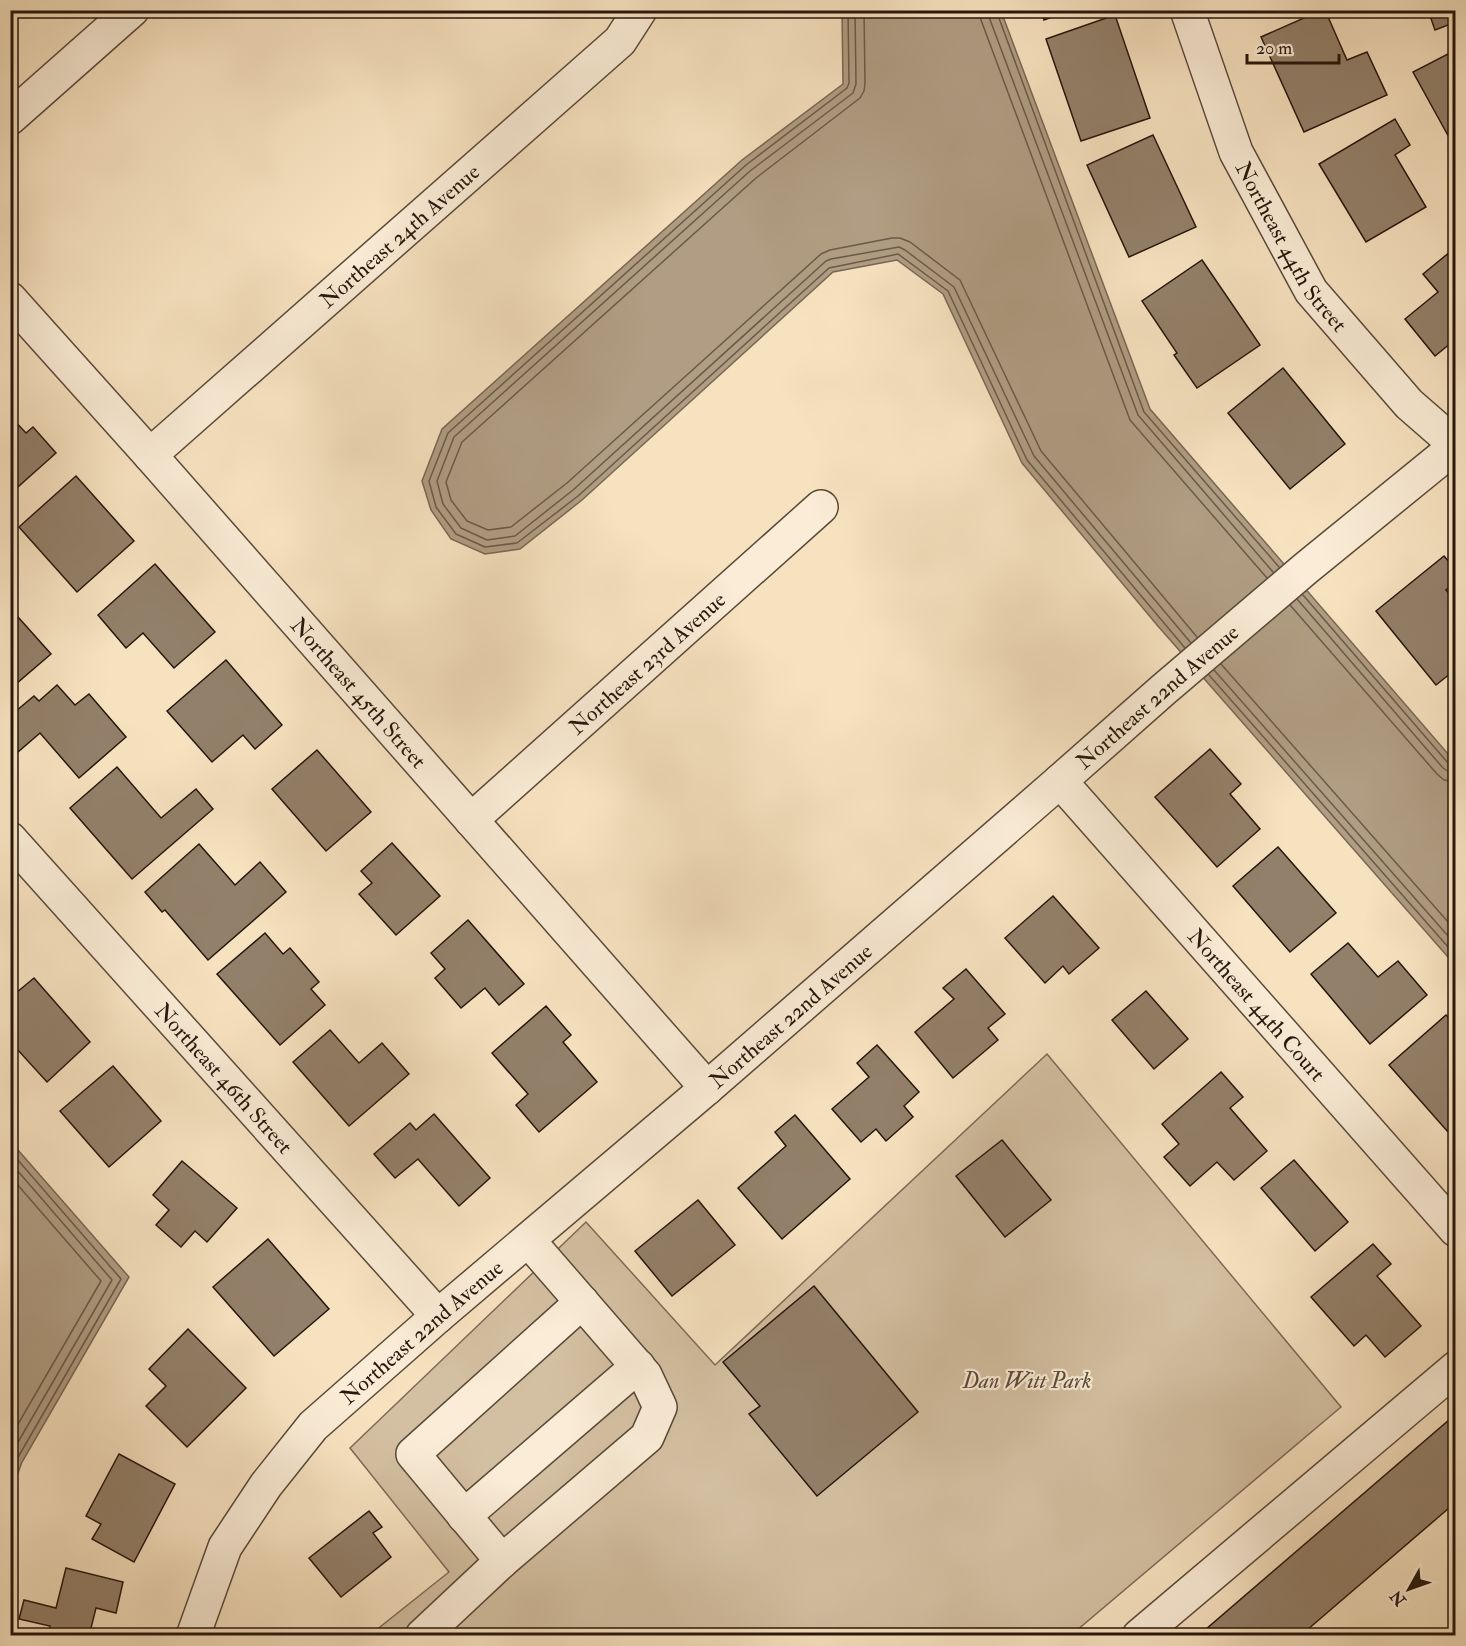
<svg xmlns="http://www.w3.org/2000/svg" width="1466" height="1646" font-family="'IM FELL Double Pica',serif">
<style>
.green{fill:#d3bfa1;stroke:#7c6a56;stroke-width:1.5}
.water{fill:#b09d83;stroke:#796753;stroke-width:1.5}
.lines{fill:none;stroke-linecap:round;stroke-linejoin:round}
.shore{stroke:#6b5a48;stroke-width:1.5}
.building{fill:#93806a;stroke:#26160c;stroke-width:1.5}
.minor-casing{stroke:#5a4939;stroke-width:36}
.minor{stroke:#faecd6;stroke-width:33}
.labels{text-anchor:middle;stroke-width:4.5;stroke-linejoin:round;paint-order:stroke}
.street-label{font-size:22px;fill:#26160c;stroke:#faecd6}
.park-label{font-size:22px;font-style:italic;fill:#5a4939;stroke:#faecd6}
</style>
<rect width="100%" height="100%" fill="#f7e2c0"/>
<filter id="stains"><feTurbulence type="fractalNoise" baseFrequency=".00333" numOctaves="4"/><feColorMatrix values="0 0 0 0 .2 0 0 0 0 .09 0 0 0 0 .02 0 0 0 .5 -.17"/></filter>
<radialGradient id="worn" r=".72"><stop offset=".6" stop-color="#630" stop-opacity="0"/><stop offset="1" stop-color="#630" stop-opacity=".3"/></radialGradient>
<!-- green -->
<polygon class="green" points="1047,1054 1341,1407 1070,1636 370,1635 449,1572 350,1448 586,1222 715,1365"/>
<!-- water -->
<g class="water">
<polygon points="842,11 1001,11 1150,409 1455,762 1455,965 1157,625 1022,463 943,294 897,260 833,272 582,500 520,549 485,554 451,539 431,510 422,481 442,429 742,160 843,84"/>
<polygon points="11,1142 129,1277 22,1462 11,1492"/>
</g>
<g class="lines">
<!-- shore -->
<g class="shore">
<polyline points="848,10 849,83 847,88 746,165 448,433 429,481 436,507 456,534 485,547 517,543 578,496 829,268 898,254 948,291 1027,460 1185,648"/>
<polyline points="855,10 856,84 853,93 750,171 454,437 437,481 443,504 461,528 487,540 515,536 573,490 826,261 831,259 899,247 905,250 954,287 1034,456 1191,643"/>
<polyline points="864,10 865,84 864,91 860,98 756,178 462,442 446,482 451,500 467,521 488,530 511,527 567,483 821,254 830,250 892,238 900,238 910,242 960,280 1041,451 1197,637"/>
<polyline points="979,10 981,20 1130,420 1267,578"/>
<polyline points="988,10 989,17 1138,415 1273,572"/>
<polyline points="996,10 1144,412 1279,567"/>
<polyline points="1303,595 1448,763 1456,765"/>
<polyline points="1297,599 1443,768 1449,772 1456,773"/>
<polyline points="1290,605 1437,774 1444,780 1456,782"/>
<polyline points="1221,664 1456,931"/>
<polyline points="1214,670 1456,945"/>
<polyline points="1209,675 1456,956"/>
<polyline points="10,1151 121,1279 17,1459 10,1476"/>
<polyline points="10,1162 112,1280 10,1456"/>
<polyline points="10,1176 101,1281 10,1438"/>
</g>
</g>
<!-- building -->
<g class="building">
<polygon points="1041,10 1071,10 1044,20"/>
<polygon points="1322,10 1325,10 1347,60 1367,52 1387,95 1304,132 1261,37"/>
<polygon points="1428,10 1456,10 1456,22 1435,30"/>
<polygon points="1115,15 1150,118 1081,141 1046,39"/>
<polygon points="1456,43 1456,150 1413,72 1452,52 1449,47"/>
<polygon points="1395,119 1410,145 1395,155 1426,207 1366,242 1319,164"/>
<polygon points="1153,135 1196,227 1129,257 1087,165"/>
<polygon points="1456,247 1456,339 1435,356 1405,319 1438,292 1423,274"/>
<polygon points="1202,260 1260,345 1197,388 1174,355 1177,353 1142,301"/>
<polygon points="1283,368 1345,444 1290,489 1228,413"/>
<polygon points="10,416 26,433 33,427 56,453 10,494"/>
<polygon points="76,476 134,541 77,592 19,527"/>
<polygon points="1444,556 1456,570 1456,583 1446,590 1456,602 1456,669 1436,685 1376,611"/>
<polygon points="155,564 215,632 174,668 143,633 126,648 98,615"/>
<polygon points="10,608 51,654 10,689"/>
<polygon points="226,660 282,725 255,749 243,735 212,762 167,711"/>
<polygon points="57,685 75,705 89,694 126,737 79,778 40,733 18,752 10,744 10,716 34,696 39,701"/>
<polygon points="1210,749 1241,784 1230,794 1260,829 1217,867 1155,797"/>
<polygon points="317,750 371,812 326,851 272,789"/>
<polygon points="117,767 161,818 196,789 213,809 132,879 70,808"/>
<polygon points="392,843 440,896 396,935 359,894 372,883 361,871"/>
<polygon points="199,844 235,885 260,862 286,892 208,960 165,910 162,912 145,892"/>
<polygon points="1278,847 1336,913 1290,952 1233,886"/>
<polygon points="1053,896 1099,948 1069,974 1063,966 1045,983 1005,938"/>
<polygon points="468,920 524,984 499,1005 485,988 461,1008 435,978 445,969 431,953"/>
<polygon points="265,933 283,954 290,948 319,982 311,989 325,1005 280,1045 217,974"/>
<polygon points="1348,943 1378,977 1398,961 1427,995 1370,1044 1311,974"/>
<polygon points="966,969 1005,1014 988,1028 998,1040 953,1078 915,1032 954,999 943,988"/>
<polygon points="34,978 90,1042 47,1082 17,1049 10,1055 10,998"/>
<polygon points="1146,991 1188,1039 1154,1069 1112,1020"/>
<polygon points="546,1006 571,1035 563,1042 597,1082 539,1132 516,1105 528,1094 492,1053"/>
<polygon points="1446,1015 1456,1025 1456,1125 1448,1132 1389,1065"/>
<polygon points="330,1030 359,1063 382,1043 409,1074 349,1126 293,1062"/>
<polygon points="877,1045 919,1092 904,1106 913,1117 886,1141 876,1129 861,1142 832,1109 869,1077 857,1063"/>
<polygon points="113,1066 161,1121 109,1167 60,1111"/>
<polygon points="1221,1072 1243,1097 1230,1108 1267,1151 1234,1180 1217,1162 1190,1186 1164,1157 1179,1144 1162,1124"/>
<polygon points="434,1114 490,1178 459,1206 418,1159 395,1178 374,1154 410,1123 416,1130"/>
<polygon points="795,1115 850,1179 782,1239 738,1188 786,1146 775,1132"/>
<polygon points="1002,1140 1051,1200 1005,1237 956,1176"/>
<polygon points="1294,1160 1348,1222 1315,1251 1261,1188"/>
<polygon points="182,1161 237,1208 207,1242 195,1231 181,1247 156,1225 169,1210 153,1195"/>
<polygon points="698,1200 735,1245 672,1296 635,1251"/>
<polygon points="268,1239 329,1309 274,1356 213,1287"/>
<polygon points="1373,1244 1391,1264 1377,1276 1421,1326 1385,1357 1366,1335 1354,1346 1311,1297"/>
<polygon points="814,1286 918,1412 817,1496 749,1414 760,1406 723,1362"/>
<polygon points="188,1329 246,1388 187,1447 146,1406 166,1386 149,1369"/>
<polygon points="1456,1414 1456,1502 1300,1636 1198,1636"/>
<polygon points="119,1454 175,1484 134,1562 92,1539 101,1524 86,1516"/>
<polygon points="369,1511 382,1527 373,1533 391,1557 341,1597 309,1558"/>
<polygon points="66,1568 123,1582 116,1613 96,1608 89,1636 47,1636 50,1626 19,1619 24,1600 56,1608"/>
</g>
<g class="lines">
<defs>
<g id="minor">
<path id="s1" d="M1187,10L1236,152L1311,291L1409,404L1456,445"/>
<polyline points="10,118 132,10"/>
<path id="s2" d="M10,299L150,455L707,1088"/>
<path id="s3" d="M150,455L620,41L640,10"/>
<path id="s4" d="M1060,781L1456,1230"/>
<path id="s5" d="M471,820L821,507"/>
<path id="s6" d="M10,839L438,1316"/>
<polyline points="464,1516 638,1366"/>
<polyline points="502,1561 413,1454 582,1302"/>
<path id="s7" d="M193,1636L225,1547L266,1485L313,1426L438,1316L707,1088L1060,781L1163,690L1305,569L1456,446"/>
<polyline points="422,1636 502,1561 647,1437 660,1407 645,1375 528,1240"/>
<polyline points="1139,1636 1456,1368"/>
</g>
</defs>
<!-- minor casing -->
<use href="#minor" class="minor-casing"/>
<!-- minor -->
<use href="#minor" class="minor"/>
</g>
<g class="labels">
<!-- street labels -->
<g class="street-label">
<text dy="8" stroke="none"><textPath href="#s3" startOffset="332">Northeast 24th Avenue</textPath></text>
<text dy="8" stroke="none"><textPath href="#s1" startOffset="260">Northeast 44th Street</textPath></text>
<text dy="8" stroke="none"><textPath href="#s5" startOffset="236">Northeast 23rd Avenue</textPath></text>
<text dy="8" stroke="none"><textPath href="#s2" startOffset="526">Northeast 45th Street</textPath></text>
<text dy="8" stroke="none"><textPath href="#s7" startOffset="1360">Northeast 22nd Avenue</textPath></text>
<text dy="8" stroke="none"><textPath href="#s4" startOffset="298">Northeast 44th Court</textPath></text>
<text dy="8" stroke="none"><textPath href="#s7" startOffset="874">Northeast 22nd Avenue</textPath></text>
<text dy="8" stroke="none"><textPath href="#s6" startOffset="321">Northeast 46th Street</textPath></text>
<text dy="8" stroke="none"><textPath href="#s7" startOffset="388">Northeast 22nd Avenue</textPath></text>
</g>
<!-- park labels -->
<g class="park-label">
<text x="1027" y="1388">Dan Witt Park</text>
</g>
</g>
<!-- margin -->
<rect width="1466" height="1646" fill="none" stroke="#f7e2c0" stroke-width="36"/>
<rect x="12" y="12" width="1442" height="1622" fill="none" stroke="#26160c" stroke-width="3"/>
<rect x="18" y="18" width="1430" height="1610" fill="none" stroke="#26160c" stroke-width="1.5"/>
<!-- north arrow -->
<g transform="translate(1409 1589) rotate(230)" stroke="#faecd6" stroke-width="4.5" paint-order="stroke">
<path d="M0-4.5L10 22L0 15L-10 22Z" fill="#26160c"/>
<text y="-9" font-size="16" font-weight="bold" text-anchor="middle" fill="#26160c">N</text>
</g>
<!-- scale -->
<path d="M1247 54v9h92v-9" fill="none" stroke="#26160c" stroke-width="3"/>
<text x="1256" y="54" font-size="18" fill="#26160c" stroke="#faecd6" stroke-width="4.5" paint-order="stroke">20 m</text>
<rect width="100%" height="100%" filter="url(#stains)"/>
<rect width="100%" height="100%" fill="url(#worn)"/>
</svg>
